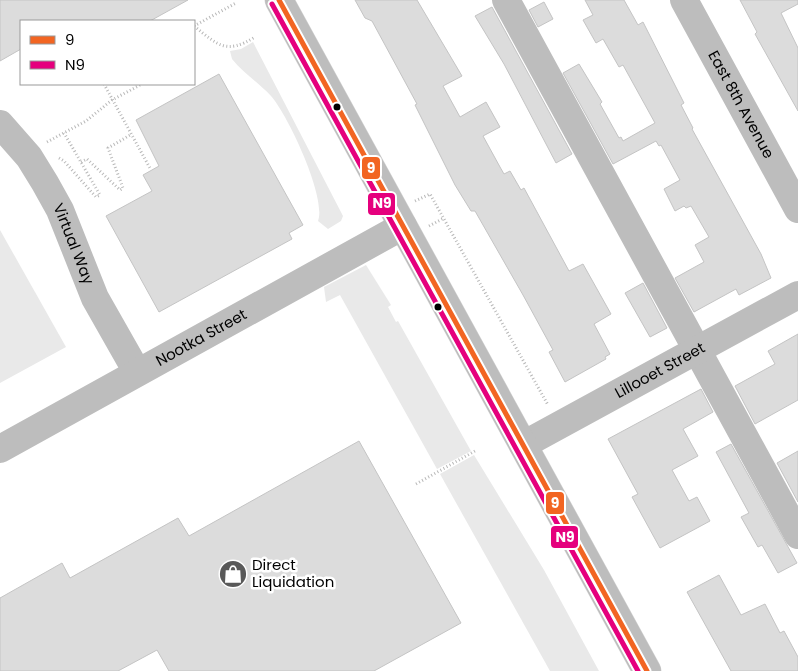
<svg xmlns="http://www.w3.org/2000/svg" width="798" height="671" font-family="Poppins,sans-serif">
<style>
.green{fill:#e9e9e9}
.building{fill:#dcdcdc;stroke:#c4c4c4}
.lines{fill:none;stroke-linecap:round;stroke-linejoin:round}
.major-casing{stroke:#dbdbdb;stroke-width:29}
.path{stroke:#b8b8b8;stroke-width:3;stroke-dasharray:1 2.5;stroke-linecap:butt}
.minor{stroke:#bdbdbd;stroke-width:28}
.major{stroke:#bdbdbd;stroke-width:28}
.bus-1-casing{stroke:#fff;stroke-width:9}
.bus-2-casing{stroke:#fff;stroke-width:9}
.bus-1{stroke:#f26522;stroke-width:5}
.bus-2{stroke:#e5007d;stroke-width:5}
.bus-dot{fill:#000;stroke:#fff;stroke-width:2}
.labels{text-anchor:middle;stroke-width:5;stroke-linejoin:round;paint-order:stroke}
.street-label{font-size:15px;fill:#000;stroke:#fff}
.poi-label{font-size:15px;fill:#000;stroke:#fff;text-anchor:start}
.line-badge{stroke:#fff;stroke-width:2}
.badge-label{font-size:14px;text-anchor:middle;font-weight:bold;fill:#fff}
</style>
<rect width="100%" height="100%" fill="#fff"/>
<!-- green -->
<g class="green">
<path d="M253,42L343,216L341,221L328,229L318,221C327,198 288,115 271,96C259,83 243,73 232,59L230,51L241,49Z"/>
<polygon points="0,230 66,347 0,383"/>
<polygon points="366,265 391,305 388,307 396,322 398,321 471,451 437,469 340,295 326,302 324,287"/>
<polygon points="474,455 544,570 599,671 550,671 440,474"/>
</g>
<!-- building -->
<g class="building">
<polygon points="0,0 188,0 150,21 21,21 21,49 0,61"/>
<polygon points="355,0 417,0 462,76 443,86 460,117 486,102 500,127 483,136 500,167 504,174 510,171 521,190 524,188 569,271 583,264 611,314 594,324 610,354 605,357 606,359 565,382 549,352 553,350 523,295 475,211 471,211 455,185 415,105 417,104 372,21 365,18"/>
<polygon points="585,0 624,0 638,25 643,22 684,103 681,105 693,128 692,129 761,254 771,278 739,295 736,289 694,312 675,278 704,262 695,245 709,237 691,206 686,208 684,206 675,211 664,189 680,180 661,145 659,146 656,141 613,164 563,73 579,64 602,102 600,104 619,138 621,137 623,141 655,123 623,65 619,67 603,39 596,43 583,20 593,15"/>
<polygon points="740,0 798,0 798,4 781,13 798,48 798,111 755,34 757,32"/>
<polygon points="544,2 553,19 538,27 529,10"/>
<polygon points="492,7 572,154 556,163 504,64 475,16"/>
<polygon points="219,74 303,225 289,233 292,239 159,312 106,216 152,191 143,175 159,166 136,120"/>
<polygon points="643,283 667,328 650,337 625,293"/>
<polygon points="798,334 798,400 755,424 735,386 775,364 768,351"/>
<polygon points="701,389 713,412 683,429 698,456 672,470 689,501 697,497 710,521 660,548 632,497 638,494 608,439"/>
<polygon points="359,441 461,623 374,671 169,671 157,650 118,671 0,671 0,598 62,563 70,578 178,518 189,536"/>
<polygon points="731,444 797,563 778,573 762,545 758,547 741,517 749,513 716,452"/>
<polygon points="798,451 798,502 777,463"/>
<polygon points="719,575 741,615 765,604 780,633 784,631 798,657 798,671 731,671 687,592"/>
</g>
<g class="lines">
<defs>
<polyline id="major" points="279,0 647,671"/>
</defs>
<!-- major casing -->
<use href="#major" class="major-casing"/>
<!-- path -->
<g class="path">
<path d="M194,26C218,45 226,55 255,37"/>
<polyline points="194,26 236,3"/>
<polyline points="104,84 151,170"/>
<polyline points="47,142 86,121 112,100 142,84"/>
<polyline points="59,158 64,161 96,197 100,195 64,133"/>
<polyline points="81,162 87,159 120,190 123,188 108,148 132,134"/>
<polyline points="415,201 430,194 548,405"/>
<polyline points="429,226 444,218"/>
<polyline points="416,484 475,451"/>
</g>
<!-- minor -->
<g class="minor">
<polyline points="506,0 798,535"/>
<path id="s1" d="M684,0L798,209"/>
<path id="s2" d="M0,124L29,157L45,183L60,210L95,298L137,372"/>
<path id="s3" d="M523,445L798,295"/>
<path id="s4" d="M0,449L403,226"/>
</g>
<!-- major -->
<use href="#major" class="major"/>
<defs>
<polyline id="bus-1" points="279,0 647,671"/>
<polyline id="bus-2" points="272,4 638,671"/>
</defs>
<!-- bus-1 casing -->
<use href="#bus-1" class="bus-1-casing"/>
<!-- bus-2 casing -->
<use href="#bus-2" class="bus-2-casing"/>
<!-- bus-1 -->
<use href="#bus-1" class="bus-1"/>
<!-- bus-2 -->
<use href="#bus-2" class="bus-2"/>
</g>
<!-- icons -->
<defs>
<symbol id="shop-disc" viewBox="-11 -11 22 22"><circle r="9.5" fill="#595959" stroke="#fff"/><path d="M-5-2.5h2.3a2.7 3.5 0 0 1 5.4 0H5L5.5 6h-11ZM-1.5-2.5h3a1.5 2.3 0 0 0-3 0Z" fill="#fff"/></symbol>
</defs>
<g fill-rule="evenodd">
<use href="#shop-disc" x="217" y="558" width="32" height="32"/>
</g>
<!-- markers -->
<g class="bus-dot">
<circle cx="337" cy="107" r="4.5"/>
<circle cx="438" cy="307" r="4.5"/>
</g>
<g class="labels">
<!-- street labels -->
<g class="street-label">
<text dy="5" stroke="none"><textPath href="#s1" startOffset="119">East 8th Avenue</textPath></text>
<text dy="5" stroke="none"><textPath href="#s2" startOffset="142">Virtual Way</textPath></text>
<text dy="5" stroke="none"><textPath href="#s4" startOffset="230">Nootka Street</textPath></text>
<text dy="5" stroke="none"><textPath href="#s3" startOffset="156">Lillooet Street</textPath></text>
</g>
<!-- poi labels -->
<g class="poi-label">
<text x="252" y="570">Direct<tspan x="252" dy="17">Liquidation</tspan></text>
</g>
</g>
<g class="line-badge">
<rect x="361" y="156" width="20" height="24" rx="5" fill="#f26522"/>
<rect x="367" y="192" width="29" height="24" rx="5" fill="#e5007d"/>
<rect x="545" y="491" width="20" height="24" rx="5" fill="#f26522"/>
<rect x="550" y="525" width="29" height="24" rx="5" fill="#e5007d"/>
</g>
<g class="badge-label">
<text x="371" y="173">9</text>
<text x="382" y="208">N9</text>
<text x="555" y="508">9</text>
<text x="565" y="542">N9</text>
</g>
<!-- legend -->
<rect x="20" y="20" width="175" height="65" fill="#ffffff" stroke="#999999"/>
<rect x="30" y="36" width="25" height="8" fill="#f26522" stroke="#999999"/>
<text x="65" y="45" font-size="15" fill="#000000">9</text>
<rect x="30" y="61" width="25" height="8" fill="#e5007d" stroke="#999999"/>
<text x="65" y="70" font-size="15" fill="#000000">N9</text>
</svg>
